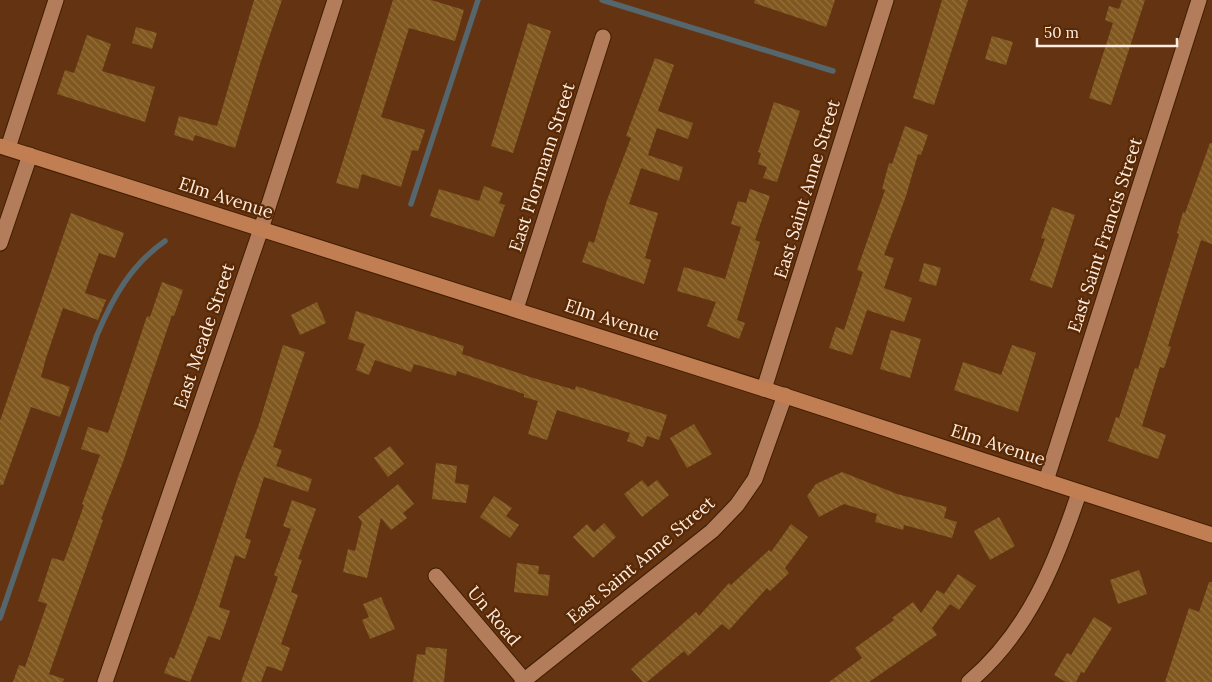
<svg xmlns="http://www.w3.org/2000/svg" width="1212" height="682" font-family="Lora,serif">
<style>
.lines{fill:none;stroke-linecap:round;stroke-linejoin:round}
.stream{stroke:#55666c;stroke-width:5.5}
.building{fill:url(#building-back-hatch)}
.street-casing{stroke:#411d03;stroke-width:17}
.secondary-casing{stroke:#411d03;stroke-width:17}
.street{stroke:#b37c5a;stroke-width:15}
.secondary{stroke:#c17e52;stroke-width:15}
.labels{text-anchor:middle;stroke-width:4.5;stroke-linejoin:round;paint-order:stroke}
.street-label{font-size:18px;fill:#feece1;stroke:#582904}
</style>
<defs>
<pattern id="building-back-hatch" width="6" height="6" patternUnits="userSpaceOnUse" patternTransform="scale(1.25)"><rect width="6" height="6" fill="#80581f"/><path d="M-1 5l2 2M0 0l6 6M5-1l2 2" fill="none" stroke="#93703f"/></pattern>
</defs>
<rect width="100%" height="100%" fill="#643311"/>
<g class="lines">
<!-- stream -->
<g class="stream">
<polyline points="602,0 833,71"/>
<polyline points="411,204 478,0"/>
<path d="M0,618L97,335C113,297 131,265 165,241"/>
</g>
</g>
<!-- building -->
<g class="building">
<polygon points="254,0 282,0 261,61 235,148 195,135 193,141 174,135 179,116 217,126"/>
<polygon points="393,0 431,0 464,10 455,41 409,28 381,117 425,130 418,151 412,150 401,187 362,174 358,189 336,183"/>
<polygon points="755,0 835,0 826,27 754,3"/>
<polygon points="942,0 968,0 934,105 913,98"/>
<polygon points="1122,0 1145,0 1111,105 1089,98 1113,23 1105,20 1109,6 1119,9"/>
<polygon points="528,23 551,31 513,153 491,146"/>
<polygon points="136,27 157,33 152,49 132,43"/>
<polygon points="87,35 111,44 102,71 155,87 145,122 57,94 65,70 74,73"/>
<polygon points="992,36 1013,42 1006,65 985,59"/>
<polygon points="655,58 674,65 658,111 693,123 688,139 657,128 648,155 683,167 679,181 641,168 629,204 658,213 645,258 651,260 644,284 582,262 589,241 594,243 607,200 631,138 626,136"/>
<polygon points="774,102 800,111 777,182 763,178 767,167 758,164 761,153 758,152"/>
<polygon points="905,126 928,135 921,155 918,154 906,196 884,255 894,258 884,288 912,298 904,322 867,310 852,355 829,348 836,327 844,330 863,272 857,270 885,190 882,189 889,163 892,164"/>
<polygon points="1210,143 1212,143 1212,244 1201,240 1168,346 1171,347 1164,368 1160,367 1142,426 1166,435 1158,459 1108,441 1116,417 1119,418 1135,368 1138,369 1179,234 1177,233 1183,212 1185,213"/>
<polygon points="484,186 503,193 499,203 505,205 494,237 430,216 439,189 479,201"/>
<polygon points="750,189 770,196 755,240 760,242 737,320 745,323 739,339 707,326 716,302 677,291 684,267 725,279 741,227 731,224 738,201 746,203"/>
<polygon points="1052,207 1075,215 1052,288 1030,280 1045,239 1041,238"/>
<polygon points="71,213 124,233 115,258 99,253 85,293 106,300 98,320 63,308 46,358 41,377 70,387 60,417 31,407 3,485 0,485 0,421"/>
<polygon points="924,263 941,268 936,286 919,281"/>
<polygon points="162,282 183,290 174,316 172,315 123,462 101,519 103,520 49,674 64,679 63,682 13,682 19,665 25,667 47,604 38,601 52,558 64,561 84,505 82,504 100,455 81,449 88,427 108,433 147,316 150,317"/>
<polygon points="317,302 326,323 300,335 291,315"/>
<polygon points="356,311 464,346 462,354 530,377 575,390 576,386 667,415 659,440 647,436 643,447 627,441 630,433 557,410 547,440 528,434 538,401 524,397 524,394 457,371 456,376 414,364 411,372 375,360 369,375 356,370 365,344 348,339"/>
<polygon points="891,330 921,339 910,378 880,369"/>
<polygon points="283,345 305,352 273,447 282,450 276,466 312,479 308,492 264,477 245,538 251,540 245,559 235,555 219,607 230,611 220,640 208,636 190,682 164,673 170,657 174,659 197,599 239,474 258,427"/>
<polygon points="1012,345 1036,353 1018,412 954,390 963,362 1001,375"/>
<polygon points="694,424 712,454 687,468 670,438"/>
<polygon points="390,446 404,464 388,477 374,458"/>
<polygon points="436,463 457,466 455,483 469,485 466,503 432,499"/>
<polygon points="842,472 897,494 947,507 944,518 957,522 952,538 904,525 903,530 875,522 877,514 844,504 819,517 807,496 816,484"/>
<polygon points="642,480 648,487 657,480 669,495 642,517 624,494"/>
<polygon points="398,484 414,504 403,513 407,518 391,530 381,518 367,578 343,572 348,549 355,551 362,522 358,517"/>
<polygon points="494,496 512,508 506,516 519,525 510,538 480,517"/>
<polygon points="292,500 316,509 298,559 302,560 291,592 298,595 281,644 290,648 282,671 267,666 261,682 241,682 278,577 274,575 291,529 283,526"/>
<polygon points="999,517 1015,546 990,560 974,531"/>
<polygon points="604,523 616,537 593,558 573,537 587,524 594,532"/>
<polygon points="791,524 808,537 785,568 789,573 770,591 767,588 729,630 722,624 688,656 684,651 647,682 643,682 631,669 696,612 699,616 729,583 731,585 769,550 771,552"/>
<polygon points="517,563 539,566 538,574 550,575 548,596 514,592"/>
<polygon points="1139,570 1147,594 1118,604 1110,580"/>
<polygon points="958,574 976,586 959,610 950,604 932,628 937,635 869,682 829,682 862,658 855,648 894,620 892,618 913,602 921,613 937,590 944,594"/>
<polygon points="1209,582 1212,582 1212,682 1165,682 1189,608 1199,612"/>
<polygon points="381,597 395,629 370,639 362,620 369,617 363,604"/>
<polygon points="1094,617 1112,628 1084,673 1081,672 1076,682 1066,682 1054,675 1067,653 1071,655"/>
<polygon points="426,647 447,649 444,682 413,682 417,654 425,655"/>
</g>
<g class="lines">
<defs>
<g id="street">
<polyline points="8,148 56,0"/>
<polyline points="0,243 30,155"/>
<polyline points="516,309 603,37"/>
<polyline points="764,389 886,0"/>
<polyline points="1046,481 1199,0"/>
<polyline points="436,576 524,680"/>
<polyline points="105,682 261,229 335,0"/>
<polyline points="522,682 712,531 737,505 755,479 785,395"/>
<path d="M969,682C1029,631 1055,564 1079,493"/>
</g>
<polyline id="secondary" points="0,146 764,389 1212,535"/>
</defs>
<!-- street casing -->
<use href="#street" class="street-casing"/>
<!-- secondary casing -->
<use href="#secondary" class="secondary-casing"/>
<!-- street -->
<use href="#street" class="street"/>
<!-- secondary -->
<use href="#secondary" class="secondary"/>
</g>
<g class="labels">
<!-- street labels -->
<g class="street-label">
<text transform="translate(542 167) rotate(-72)" y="6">East Flormann Street</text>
<text transform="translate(807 189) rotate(-73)" y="6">East Saint Anne Street</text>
<text transform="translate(226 198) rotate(18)" y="6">Elm Avenue</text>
<text transform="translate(1105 235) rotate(-72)" y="6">East Saint Francis Street</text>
<text transform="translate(612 320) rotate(18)" y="6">Elm Avenue</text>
<text transform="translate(204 336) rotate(-71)" y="6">East Meade Street</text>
<text transform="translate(998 445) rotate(18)" y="6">Elm Avenue</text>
<text transform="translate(641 560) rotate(-40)" y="6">East Saint Anne Street</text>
<text transform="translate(494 616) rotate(50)" y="6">Un Road</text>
</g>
</g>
<!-- scale -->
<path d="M1037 38v8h140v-8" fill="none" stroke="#feece1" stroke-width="2.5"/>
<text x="1044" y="38" font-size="15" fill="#feece1" stroke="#582904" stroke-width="4" paint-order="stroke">50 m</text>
</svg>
